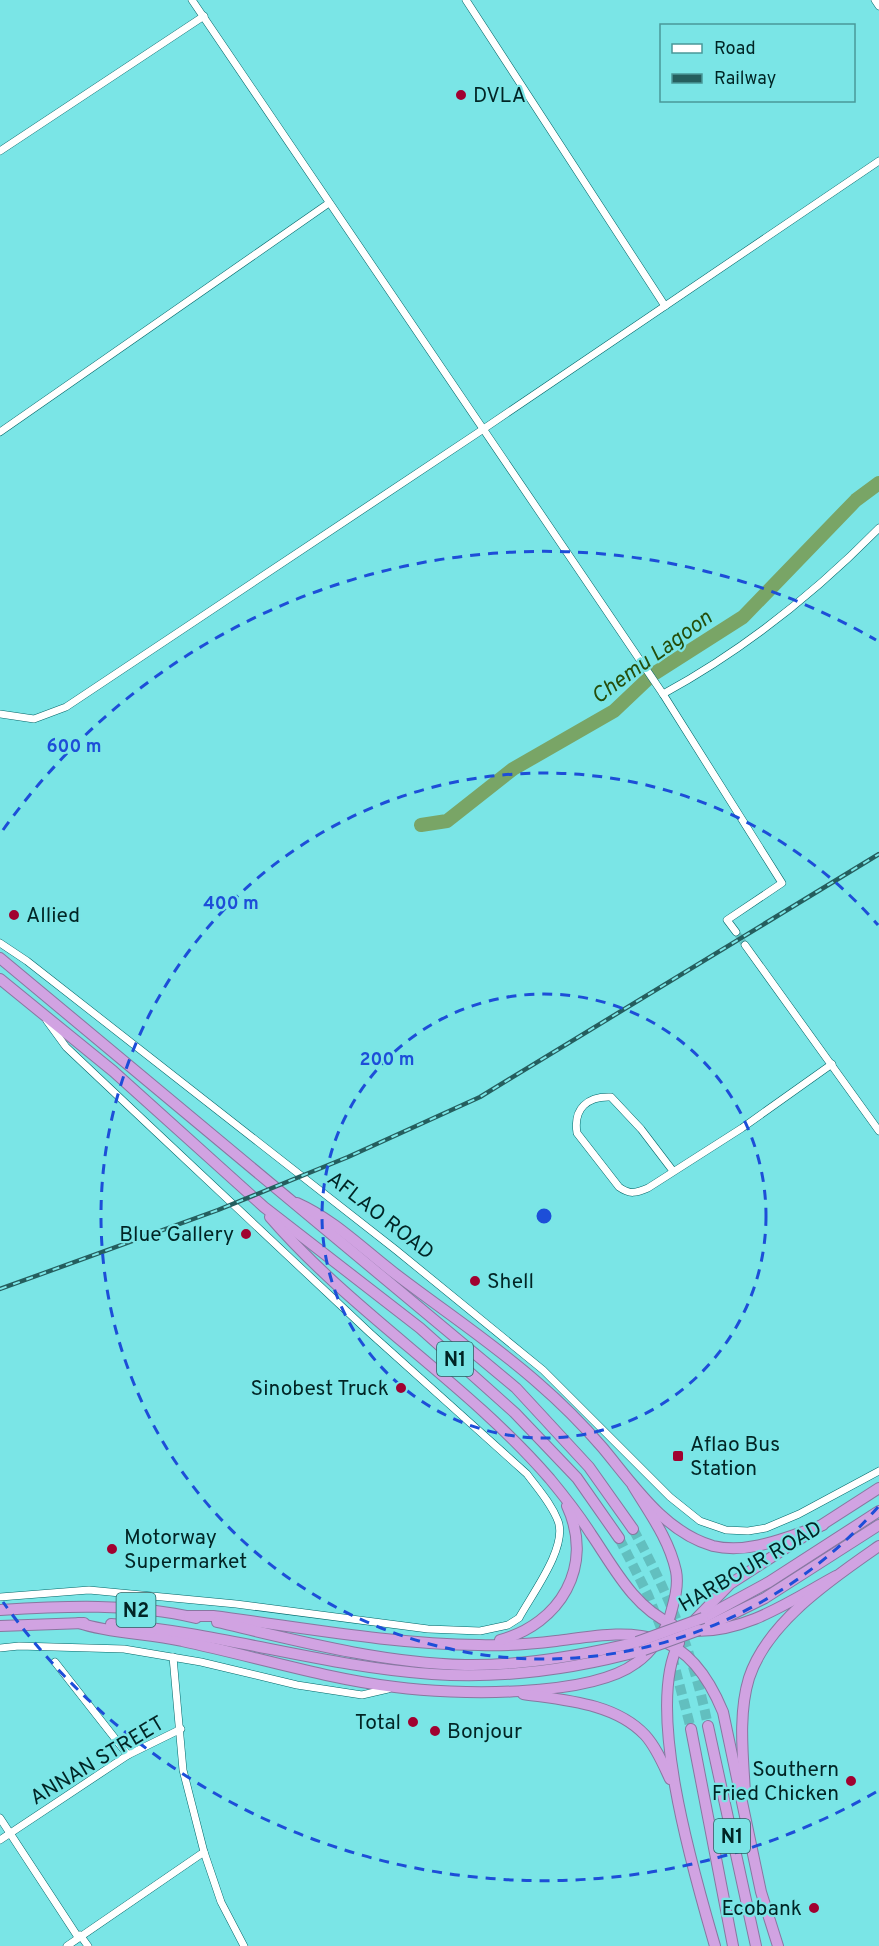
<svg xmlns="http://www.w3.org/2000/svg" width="879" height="1946" font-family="Overpass,sans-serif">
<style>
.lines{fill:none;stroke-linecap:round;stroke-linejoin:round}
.river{stroke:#79a566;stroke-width:14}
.minor-tunnel{stroke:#62bfbf;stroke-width:7;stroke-dasharray:7 3.5;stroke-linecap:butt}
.highway-tunnel{stroke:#62bfbf;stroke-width:10;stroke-dasharray:10 5;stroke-linecap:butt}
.minor-casing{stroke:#006668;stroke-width:8}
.highway-casing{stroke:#8877a0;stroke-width:12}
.minor{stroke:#fff;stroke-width:7}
.highway{stroke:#d1a3e2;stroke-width:10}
.rail-casing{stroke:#255e5e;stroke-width:4.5}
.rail{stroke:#7ae5e6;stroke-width:2;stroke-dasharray:7;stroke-linecap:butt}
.highway-bridge-casing{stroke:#8877a0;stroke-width:12;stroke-linecap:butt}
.highway-bridge{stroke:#d1a3e2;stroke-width:10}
.ring{fill:none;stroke:#1d4ed8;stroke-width:3;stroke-dasharray:10 8}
.poi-dot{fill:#a10130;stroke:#7ae5e6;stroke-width:2}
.labels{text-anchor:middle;stroke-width:4.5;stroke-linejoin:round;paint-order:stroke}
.shield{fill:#7ae5e6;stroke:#255f5f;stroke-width:1.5}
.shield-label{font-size:20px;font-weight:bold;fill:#012525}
.poi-label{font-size:21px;fill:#012525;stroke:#7ae5e6;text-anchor:start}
.street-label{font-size:21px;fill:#012525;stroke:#7ae5e6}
.water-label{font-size:22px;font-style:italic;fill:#254e0b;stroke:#7ae5e6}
.centre{fill:#1d4ed8;stroke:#7ae5e6;stroke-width:3}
.ring-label{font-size:18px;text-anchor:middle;font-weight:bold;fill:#1d4ed8;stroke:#7ae5e6;stroke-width:4.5;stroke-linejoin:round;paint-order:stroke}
</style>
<rect width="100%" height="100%" fill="#7ae5e6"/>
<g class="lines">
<!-- river -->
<polyline class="river" points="421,825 447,821 513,769 614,711 652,675 743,617 856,500 879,483"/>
<!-- minor-tunnel -->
<polyline class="minor-tunnel" points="736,932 745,945"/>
<!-- highway-tunnel -->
<g class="highway-tunnel">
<path d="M633,1529C668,1592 694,1655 708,1726"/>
<polyline points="619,1538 648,1595 665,1638"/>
<polyline points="672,1656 691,1729"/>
</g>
<defs>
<g id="minor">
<polyline points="192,0 663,694 782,883 727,920 736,932"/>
<polyline points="466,0 665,306"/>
<polyline points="875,0 879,6"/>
<polyline points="0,151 204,16"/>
<polyline points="0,432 329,203"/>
<path d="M663,694C744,650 814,594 879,528"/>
<polyline points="0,714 34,719 66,707 482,430 879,161"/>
<polyline points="0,943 27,961 396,1250 543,1370 670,1497 700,1521 726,1530 748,1531 766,1528 799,1514 879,1471"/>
<polyline points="745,945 879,1131"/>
<path d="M673,1171L641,1129L611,1097C588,1096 573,1108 577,1133L619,1187C630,1195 636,1193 648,1188L742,1128L832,1064"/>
<path d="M0,1597L89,1590L236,1604L428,1629L480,1631L508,1625L519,1618C532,1594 568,1547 558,1521C551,1503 538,1489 527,1474L370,1333L154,1130L66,1047L47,1021"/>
<polyline points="0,1648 19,1646 124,1649 201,1662 297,1685 362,1695 388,1689"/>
<polyline points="173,1657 183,1770 204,1852 221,1902 244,1946"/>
<polyline points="55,1662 128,1755"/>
<polyline points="0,1818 78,1937"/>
<polyline points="0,1840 128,1755 181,1729"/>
<polyline points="80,1935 88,1946"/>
<polyline points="67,1946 204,1852"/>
</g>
<g id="highway">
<polyline points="0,958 516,1388 589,1467 633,1529"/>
<polyline points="0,979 113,1071 264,1207 420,1328 515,1413 577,1478 619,1538"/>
<path d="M297,1203C333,1219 362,1248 393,1272C441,1309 493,1343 538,1383C560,1402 583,1425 602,1447C633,1484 664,1532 713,1546C750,1555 789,1536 823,1525"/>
<path d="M270,1217C354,1314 466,1382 550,1479C564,1496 579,1515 591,1534C613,1566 634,1608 672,1624"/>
<path d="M0,1610C64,1606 133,1603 196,1618"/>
<path d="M189,1616H213C300,1627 390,1644 479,1645C504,1646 531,1644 556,1641C589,1637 626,1629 659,1640C691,1650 711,1683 723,1712L761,1892L778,1946"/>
<polyline points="703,1618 769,1582 879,1511"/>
<path d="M217,1622C298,1641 382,1663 465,1665C523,1666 580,1656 637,1642"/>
<path d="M79,1623C112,1634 148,1633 182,1641C253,1656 323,1678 395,1687C453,1695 589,1698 636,1663C652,1652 664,1634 670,1616C674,1602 679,1586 676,1571C669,1539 650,1514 633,1486"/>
<path d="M111,1624C219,1632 325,1667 432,1674C504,1679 575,1669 644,1650"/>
<polyline points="691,1624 730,1584 879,1488"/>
<polyline points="0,1626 84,1623"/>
<polyline points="702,1629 765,1598 879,1525"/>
<path d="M692,1631C746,1633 790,1601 836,1576"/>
<path d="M500,1640C560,1624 595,1566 567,1506"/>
<path d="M679,1643C644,1708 695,1877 715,1946"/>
<path d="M523,1694C564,1700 615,1703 645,1735C656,1747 663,1764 670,1779"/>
<polyline points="708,1726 756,1946"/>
<polyline points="691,1729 733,1946"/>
<path d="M745,1793C743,1756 738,1714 749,1678C767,1622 833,1578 879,1546"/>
</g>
</defs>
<!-- minor casing -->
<use href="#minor" class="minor-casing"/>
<!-- highway casing -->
<use href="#highway" class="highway-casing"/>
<!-- minor -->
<use href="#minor" class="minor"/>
<!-- highway -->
<use href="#highway" class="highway"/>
<defs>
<polyline id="rail" points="0,1289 218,1210 348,1157 480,1097 879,854"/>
</defs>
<!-- rail casing -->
<use href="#rail" class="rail-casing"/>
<!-- rail -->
<use href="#rail" class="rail"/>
<defs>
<g id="highway-bridge">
<polyline points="637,1642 703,1618"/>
<polyline points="644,1650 699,1630"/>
</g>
</defs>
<!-- highway-bridge casing -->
<use href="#highway-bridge" class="highway-bridge-casing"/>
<!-- highway-bridge -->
<use href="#highway-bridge" class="highway-bridge"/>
</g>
<!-- distance rings -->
<g class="ring">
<circle cx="544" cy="1216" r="222"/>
<path d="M878 1507A443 443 0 1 1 878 925"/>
<path d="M876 1792A665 665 0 0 1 3 1602M3 830A665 665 0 0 1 876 640"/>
</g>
<!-- markers -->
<g class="poi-dot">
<circle cx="461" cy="95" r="6"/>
<circle cx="14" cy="915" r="6"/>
<circle cx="246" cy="1234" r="6"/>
<circle cx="475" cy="1281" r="6"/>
<circle cx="401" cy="1388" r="6"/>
<rect x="672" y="1450" width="12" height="12" rx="3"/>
<circle cx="112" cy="1549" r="6"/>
<circle cx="413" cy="1722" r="6"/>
<circle cx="435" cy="1731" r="6"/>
<circle cx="851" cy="1781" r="6"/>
<circle cx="814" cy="1908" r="6"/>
</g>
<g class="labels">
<!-- shield labels -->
<g class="shield">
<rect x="437" y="1342" width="36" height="34" rx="4.5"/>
<rect x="116.5" y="1593" width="39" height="34" rx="4.5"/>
<rect x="714" y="1819" width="36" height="34" rx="4.5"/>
</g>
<g class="shield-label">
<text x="455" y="1366">N1</text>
<text x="136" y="1617">N2</text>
<text x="732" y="1843">N1</text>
</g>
<!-- poi labels -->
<g class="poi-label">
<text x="473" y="102">DVLA</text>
<text x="26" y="922">Allied</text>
<text x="234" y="1241" text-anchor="end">Blue Gallery</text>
<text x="487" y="1288">Shell</text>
<text x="389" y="1395" text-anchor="end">Sinobest Truck</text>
<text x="690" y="1451">Aflao Bus<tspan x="690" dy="24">Station</tspan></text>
<text x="124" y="1544">Motorway<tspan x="124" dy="24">Supermarket</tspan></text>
<text x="401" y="1729" text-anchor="end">Total</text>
<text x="447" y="1738">Bonjour</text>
<text x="839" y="1776" text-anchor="end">Southern<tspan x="839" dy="24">Fried Chicken</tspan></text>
<text x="802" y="1915" text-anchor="end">Ecobank</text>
</g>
<!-- street labels -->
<g class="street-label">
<text transform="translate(381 1215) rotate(38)" y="7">AFLAO ROAD</text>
<text transform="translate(750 1566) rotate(-30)" y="7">HARBOUR ROAD</text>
<text transform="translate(97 1760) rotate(-31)" y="7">ANNAN STREET</text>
</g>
<!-- water labels -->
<g class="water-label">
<text transform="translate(651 656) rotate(-36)" y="8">Chemu Lagoon</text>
</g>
</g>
<circle cx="544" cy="1216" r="9" class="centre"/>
<g class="ring-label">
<text x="74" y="752">600 m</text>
<text x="231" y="909">400 m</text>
<text x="387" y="1065">200 m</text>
</g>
<!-- legend -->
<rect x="660" y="24" width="195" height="78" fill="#7ae5e6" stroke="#4a9899" stroke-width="1.5"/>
<rect x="672" y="44" width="30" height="9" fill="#ffffff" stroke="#4a9899" stroke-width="1.5"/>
<text x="714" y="54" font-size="18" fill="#012525">Road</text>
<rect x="672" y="74" width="30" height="9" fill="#255e5e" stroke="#4a9899" stroke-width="1.5"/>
<text x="714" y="84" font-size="18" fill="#012525">Railway</text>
</svg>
